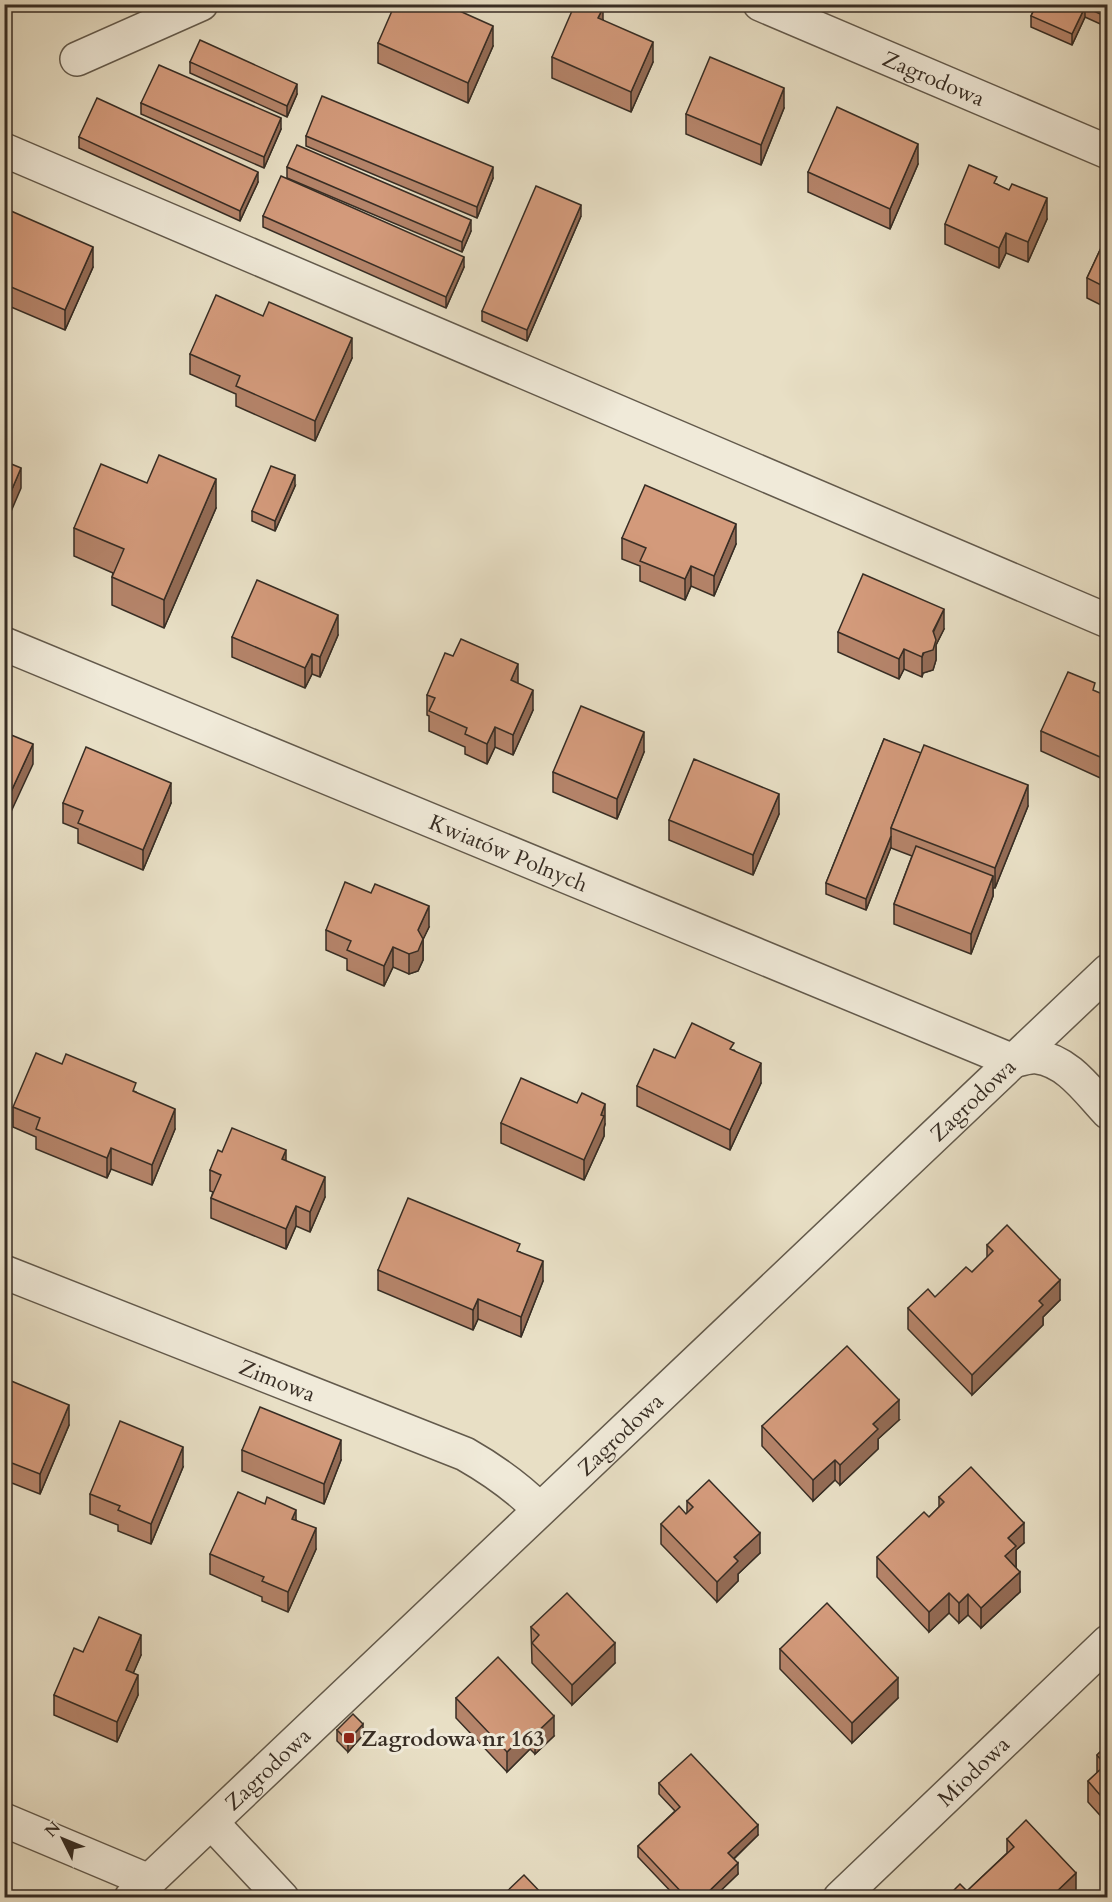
<svg xmlns="http://www.w3.org/2000/svg" width="1112" height="1902" font-family="Cardo,serif">
<style>
.lines{fill:none;stroke-linecap:round;stroke-linejoin:round}
.street-casing{stroke:#635a4c;stroke-width:36}
.street{stroke:#f0ead9;stroke-width:33}
.wall{fill:#b5846a;stroke:#372d24;stroke-width:1.5}
.shaded-wall{fill:#946c56;stroke:#372d24;stroke-width:1.5}
.building{fill:#d39a7b;stroke:#372d24;stroke-width:1.5}
.poi-dot{fill:#8f2418;stroke:#f0ead9;stroke-width:2}
.labels{text-anchor:middle;stroke-width:6;stroke-linejoin:round;paint-order:stroke}
.street-label{font-size:22px;fill:#372d24;stroke:#f0ead9}
.poi-label{font-size:22px;font-weight:bold;fill:#372d24;stroke:#f0ead9;text-anchor:start}
</style>
<rect width="100%" height="100%" fill="#e8dfc5"/>
<filter id="stains"><feTurbulence type="fractalNoise" baseFrequency=".00333" numOctaves="4"/><feColorMatrix values="0 0 0 0 .2 0 0 0 0 .09 0 0 0 0 .02 0 0 0 .5 -.17"/></filter>
<radialGradient id="worn" r=".72"><stop offset=".6" stop-color="#630" stop-opacity="0"/><stop offset="1" stop-color="#630" stop-opacity=".3"/></radialGradient>
<g class="lines">
<defs>
<g id="street">
<path id="s1" d="M760,4L1108,152"/>
<polyline points="77,59 201,4"/>
<polyline points="4,150 1108,621"/>
<path id="s2" d="M4,644L1013,1061"/>
<path d="M1013,1061C1021,1059 1030,1056 1037,1057C1068,1061 1088,1091 1108,1112"/>
<path id="s3" d="M4,1272L465,1454C493,1470 516,1486 539,1509"/>
<polyline points="4,1820 149,1881"/>
<polyline points="212,1823 282,1898"/>
<path id="s4" d="M131,1898L1108,971"/>
<path id="s5" d="M840,1898L1108,1642"/>
</g>
</defs>
<!-- street casing -->
<use href="#street" class="street-casing"/>
<!-- street -->
<use href="#street" class="street"/>
</g>
<!-- wall -->
<g class="wall">
<polygon points="1037,4 1107,4 1107,27 1085,17 1072,45 1031,27 1031,16"/>
<polygon points="603,20 653,62 631,112 552,78 552,57"/>
<polygon points="378,43 493,46 468,103 378,63"/>
<polygon points="190,62 297,94 287,117 190,73"/>
<polygon points="141,103 281,129 264,168 141,114"/>
<polygon points="784,108 761,165 686,134 686,114"/>
<polygon points="306,136 493,178 477,218 306,146"/>
<polygon points="79,137 258,182 240,221 79,148"/>
<polygon points="918,164 890,229 808,192 808,172"/>
<polygon points="287,167 471,231 462,252 287,178"/>
<polygon points="997,184 1047,219 1028,262 1006,253 999,268 945,244 945,224"/>
<polygon points="263,216 464,267 446,308 263,227"/>
<polygon points="581,216 527,341 482,321 482,311"/>
<polygon points="4,226 93,267 65,330 4,304"/>
<polygon points="1107,235 1107,308 1087,298 1087,278"/>
<polygon points="190,354 352,358 315,441 236,406 236,394 190,374"/>
<polygon points="147,483 216,508 164,628 112,605 112,577 113,573 74,556 74,528"/>
<polygon points="295,486 275,531 252,521 252,511"/>
<polygon points="622,538 736,544 714,596 691,586 685,600 640,581 640,566 622,559"/>
<polygon points="944,629 936,645 936,660 933,670 923,673 922,677 904,669 899,679 838,652 838,632"/>
<polygon points="338,635 320,677 312,674 305,688 232,657 232,637"/>
<polygon points="518,684 533,710 513,755 495,747 487,764 465,754 465,747 429,731 429,716 427,715 427,695"/>
<polygon points="1107,696 1107,781 1041,751 1041,731"/>
<polygon points="884,739 1028,806 995,888 993,888 993,896 971,954 894,924 894,904 912,856 891,848 891,847 866,910 826,894 826,883"/>
<polygon points="644,752 617,819 553,792 553,772"/>
<polygon points="63,803 171,803 143,870 78,843 78,829 63,823"/>
<polygon points="779,814 753,875 669,840 669,820"/>
<polygon points="429,927 423,939 423,960 418,971 409,974 393,967 384,986 347,970 347,959 326,950 326,930"/>
<polygon points="734,1050 761,1083 730,1150 637,1106 637,1086 675,1058"/>
<polygon points="62,1064 136,1092 175,1129 152,1185 111,1169 107,1178 36,1149 36,1137 13,1127 13,1107"/>
<polygon points="501,1123 605,1124 604,1128 604,1136 584,1180 501,1143"/>
<polygon points="222,1152 286,1161 325,1197 310,1232 296,1226 286,1249 211,1218 211,1198 213,1192 210,1191 210,1170"/>
<polygon points="987,1245 1060,1300 1043,1317 1043,1325 972,1395 908,1329 908,1308 935,1297 972,1272 987,1258"/>
<polygon points="520,1252 543,1281 521,1337 478,1319 473,1330 378,1290 378,1270"/>
<polygon points="4,1378 69,1425 40,1494 4,1480"/>
<polygon points="899,1420 878,1439 878,1449 840,1485 835,1480 813,1501 762,1446 762,1426"/>
<polygon points="242,1450 341,1460 324,1504 242,1471"/>
<polygon points="183,1467 151,1544 118,1531 118,1525 90,1514 90,1494"/>
<polygon points="939,1497 1024,1543 1016,1550 1016,1567 1020,1592 981,1628 968,1615 959,1623 949,1613 929,1632 877,1577 877,1557 929,1517 939,1507"/>
<polygon points="687,1501 760,1553 738,1574 738,1581 717,1602 661,1544 661,1524 686,1514 687,1513"/>
<polygon points="296,1520 316,1549 288,1612 262,1601 262,1597 210,1574 210,1554"/>
<polygon points="531,1627 615,1663 572,1705 532,1663"/>
<polygon points="780,1649 898,1698 852,1743 780,1669"/>
<polygon points="83,1652 141,1655 133,1673 138,1695 117,1742 54,1715 54,1695"/>
<polygon points="456,1698 554,1736 535,1754 530,1749 507,1772 456,1718"/>
<polygon points="337,1730 363,1735 348,1752 337,1741"/>
<polygon points="1107,1745 1107,1823 1088,1802 1088,1781 1097,1773 1097,1755"/>
<polygon points="659,1783 758,1835 734,1859 738,1874 713,1898 677,1898 638,1857 638,1846 675,1811 659,1794"/>
<polygon points="1007,1839 1076,1893 1071,1898 946,1898 967,1891 1007,1853"/>
</g>
<!-- shaded-wall -->
<g class="shaded-wall">
<polygon points="1085,7 1085,17 1072,45 1072,34"/>
<polygon points="603,8 603,28 598,18"/>
<polygon points="493,26 493,46 468,103 468,83"/>
<polygon points="653,42 653,62 631,112 631,92"/>
<polygon points="297,84 297,94 287,117 287,106"/>
<polygon points="784,88 784,108 761,165 761,145"/>
<polygon points="281,118 281,129 264,168 264,157"/>
<polygon points="918,144 918,164 890,229 890,209"/>
<polygon points="493,167 493,178 477,218 477,207"/>
<polygon points="258,172 258,182 240,221 240,211"/>
<polygon points="1047,198 1047,219 1028,262 1028,242"/>
<polygon points="581,205 581,216 527,341 527,330"/>
<polygon points="471,220 471,231 462,252 462,242"/>
<polygon points="1006,233 1006,253 999,268 999,248"/>
<polygon points="93,247 93,267 65,330 65,310"/>
<polygon points="464,257 464,267 446,308 446,297"/>
<polygon points="352,338 352,358 315,441 315,421"/>
<polygon points="21,468 21,488 4,528 4,508"/>
<polygon points="295,475 295,486 275,531 275,521"/>
<polygon points="216,479 216,508 164,628 164,600"/>
<polygon points="736,524 736,544 714,596 714,576"/>
<polygon points="691,566 691,586 685,600 685,579"/>
<polygon points="944,609 944,629 936,645 936,660 933,670 923,673 922,677 922,657"/>
<polygon points="338,615 338,635 320,677 320,657"/>
<polygon points="904,649 904,669 899,679 899,659"/>
<polygon points="312,654 312,674 305,688 305,668"/>
<polygon points="518,664 518,685 511,680"/>
<polygon points="533,690 533,710 513,755 513,735"/>
<polygon points="495,727 495,747 487,764 487,744"/>
<polygon points="644,732 644,752 617,819 617,799"/>
<polygon points="33,744 33,764 4,827 4,807"/>
<polygon points="171,783 171,803 143,870 143,850"/>
<polygon points="1028,785 1028,806 995,888 995,868"/>
<polygon points="779,794 779,814 753,875 753,855"/>
<polygon points="891,836 891,847 866,910 866,899"/>
<polygon points="993,876 993,896 971,954 971,934"/>
<polygon points="429,906 429,927 418,950 418,930"/>
<polygon points="423,939 423,960 418,971 409,974 409,954"/>
<polygon points="393,947 393,967 384,986 384,966"/>
<polygon points="761,1063 761,1083 730,1150 730,1130"/>
<polygon points="605,1104 605,1124 604,1128 604,1136 584,1180 584,1160"/>
<polygon points="175,1109 175,1129 152,1185 152,1165"/>
<polygon points="111,1148 111,1169 107,1178 107,1158"/>
<polygon points="286,1150 286,1170 282,1159"/>
<polygon points="325,1177 325,1197 310,1232 310,1212"/>
<polygon points="296,1206 296,1226 286,1249 286,1229"/>
<polygon points="543,1261 543,1281 521,1337 521,1317"/>
<polygon points="1060,1280 1060,1300 1043,1317 1043,1325 972,1395 972,1375 1039,1301"/>
<polygon points="478,1299 478,1319 473,1330 473,1310"/>
<polygon points="899,1400 899,1420 878,1439 878,1449 840,1485 840,1465 873,1424"/>
<polygon points="69,1405 69,1425 40,1494 40,1474"/>
<polygon points="341,1440 341,1460 324,1504 324,1484"/>
<polygon points="183,1447 183,1467 151,1544 151,1524"/>
<polygon points="835,1460 835,1480 813,1501 813,1480"/>
<polygon points="296,1510 296,1530 292,1519"/>
<polygon points="1024,1523 1024,1543 1016,1550 1016,1567 1005,1576 1005,1556 1008,1538"/>
<polygon points="316,1528 316,1549 288,1612 288,1592"/>
<polygon points="760,1533 760,1553 738,1574 738,1581 717,1602 717,1582 734,1557"/>
<polygon points="1020,1572 1020,1592 981,1628 981,1608"/>
<polygon points="949,1593 949,1613 929,1632 929,1612"/>
<polygon points="968,1594 968,1615 959,1623 959,1603"/>
<polygon points="141,1635 141,1655 126,1690 126,1670"/>
<polygon points="615,1643 615,1663 572,1705 572,1685"/>
<polygon points="138,1675 138,1695 117,1742 117,1722"/>
<polygon points="898,1678 898,1698 852,1743 852,1723"/>
<polygon points="554,1716 554,1736 535,1754 535,1734"/>
<polygon points="363,1724 363,1735 348,1752 348,1741"/>
<polygon points="530,1729 530,1749 507,1772 507,1752"/>
<polygon points="758,1825 758,1835 728,1864 728,1853"/>
<polygon points="738,1863 738,1874 713,1898 702,1898"/>
<polygon points="1076,1873 1076,1893 1071,1898 1054,1898 1054,1894"/>
</g>
<!-- building -->
<g class="building">
<polygon points="395,4 444,4 493,26 468,83 378,43"/>
<polygon points="575,4 595,4 603,8 598,18 653,42 631,92 552,57"/>
<polygon points="1037,4 1107,4 1107,17 1085,7 1072,34 1031,16"/>
<polygon points="200,40 297,84 287,106 190,62"/>
<polygon points="710,57 784,88 761,145 686,114"/>
<polygon points="159,65 281,118 264,157 141,103"/>
<polygon points="322,96 493,167 477,207 306,136"/>
<polygon points="97,98 258,172 240,211 79,137"/>
<polygon points="837,107 918,144 890,209 808,172"/>
<polygon points="297,145 471,220 462,242 287,167"/>
<polygon points="969,165 997,177 994,183 1009,190 1012,184 1047,198 1028,242 1006,233 999,248 945,224"/>
<polygon points="281,176 464,257 446,297 263,216"/>
<polygon points="536,186 581,205 527,330 482,311"/>
<polygon points="11,211 93,247 65,310 4,284 4,226"/>
<polygon points="1107,235 1107,288 1087,278"/>
<polygon points="216,295 263,316 269,302 352,338 315,421 236,386 240,376 190,354"/>
<polygon points="159,455 216,479 164,600 112,577 124,549 74,528 101,464 147,483"/>
<polygon points="4,461 21,468 4,508"/>
<polygon points="271,466 295,475 275,521 252,511"/>
<polygon points="645,485 736,524 714,576 691,566 685,579 640,561 646,548 622,538"/>
<polygon points="863,574 944,609 933,631 936,640 933,650 923,653 922,657 904,649 899,659 838,632"/>
<polygon points="257,580 338,615 320,657 312,654 305,668 232,637"/>
<polygon points="461,639 518,664 511,680 533,690 513,735 495,727 487,744 465,734 467,728 429,711 435,698 427,695 445,653 453,656"/>
<polygon points="1068,672 1095,683 1093,690 1107,696 1107,760 1041,731"/>
<polygon points="581,706 644,732 617,799 553,772"/>
<polygon points="4,732 33,744 4,807"/>
<polygon points="884,739 921,753 891,828 891,836 866,899 826,883"/>
<polygon points="924,745 1028,785 995,868 891,828"/>
<polygon points="86,747 171,783 143,850 78,823 83,811 63,803"/>
<polygon points="694,759 779,794 753,855 669,820"/>
<polygon points="916,846 993,876 971,934 894,904"/>
<polygon points="345,882 371,893 375,884 429,906 418,930 423,939 418,951 409,954 393,947 384,966 347,950 351,941 326,930"/>
<polygon points="692,1023 734,1043 730,1049 761,1063 730,1130 637,1086 654,1049 675,1058"/>
<polygon points="36,1053 62,1064 66,1054 136,1083 133,1091 175,1109 152,1165 111,1148 107,1158 36,1129 40,1118 13,1107"/>
<polygon points="521,1078 577,1103 582,1093 605,1104 601,1115 604,1116 584,1160 501,1123"/>
<polygon points="232,1128 286,1150 282,1159 325,1177 310,1212 296,1206 286,1229 211,1198 221,1175 210,1170 218,1150 222,1152"/>
<polygon points="408,1198 520,1244 517,1251 543,1261 521,1317 478,1299 473,1310 378,1270"/>
<polygon points="1007,1225 1060,1280 1039,1301 1043,1305 972,1375 908,1308 928,1289 935,1297 966,1267 972,1272 993,1251 987,1245"/>
<polygon points="847,1346 899,1400 873,1424 878,1429 840,1465 835,1460 813,1480 762,1426"/>
<polygon points="4,1378 69,1405 40,1474 4,1460"/>
<polygon points="260,1407 341,1440 324,1484 242,1450"/>
<polygon points="120,1421 183,1447 151,1524 118,1510 120,1506 90,1494"/>
<polygon points="971,1467 1024,1523 1008,1538 1016,1546 1005,1556 1020,1572 981,1608 968,1594 959,1603 949,1593 929,1612 877,1557 924,1512 929,1517 944,1502 939,1497"/>
<polygon points="709,1480 760,1533 734,1557 738,1561 717,1582 661,1524 679,1506 686,1514 693,1507 687,1501"/>
<polygon points="238,1492 265,1504 267,1497 296,1510 292,1519 316,1528 288,1592 262,1581 264,1577 210,1554"/>
<polygon points="567,1593 615,1643 572,1685 532,1643 539,1635 531,1627"/>
<polygon points="827,1603 898,1678 852,1723 780,1649"/>
<polygon points="99,1617 141,1635 126,1670 138,1675 117,1722 54,1695 74,1648 83,1652"/>
<polygon points="498,1657 554,1716 535,1734 530,1729 507,1752 456,1698"/>
<polygon points="353,1714 363,1724 348,1741 337,1730"/>
<polygon points="1107,1745 1107,1803 1088,1781 1105,1765 1097,1755"/>
<polygon points="691,1754 758,1825 728,1853 738,1863 702,1898 687,1898 638,1846 680,1807 659,1783"/>
<polygon points="1026,1820 1076,1873 1054,1894 1057,1898 946,1898 960,1884 967,1891 1014,1847 1007,1839"/>
<polygon points="524,1875 546,1898 500,1898"/>
</g>
<!-- markers -->
<rect class="poi-dot" x="343" y="1732" width="12" height="12" rx="3"/>
<g class="labels">
<!-- street labels -->
<g class="street-label">
<text dy="8" stroke="none"><textPath href="#s1" startOffset="189">Zagrodowa</textPath></text>
<text dy="8" stroke="none"><textPath href="#s2" startOffset="546">Kwiatów Polnych</textPath></text>
<text dy="8" stroke="none"><textPath href="#s4" startOffset="1160">Zagrodowa</textPath></text>
<text dy="8" stroke="none"><textPath href="#s3" startOffset="294">Zimowa</textPath></text>
<text dy="8" stroke="none"><textPath href="#s4" startOffset="674">Zagrodowa</textPath></text>
<text dy="8" stroke="none"><textPath href="#s4" startOffset="188">Zagrodowa</textPath></text>
<text dy="8" stroke="none"><textPath href="#s5" startOffset="184">Miodowa</textPath></text>
</g>
<!-- poi labels -->
<g class="poi-label">
<text x="361" y="1746">Zagrodowa nr 163</text>
</g>
</g>
<!-- margin -->
<rect width="1112" height="1902" fill="none" stroke="#e8dfc5" stroke-width="24"/>
<rect x="6" y="6" width="1100" height="1890" fill="none" stroke="#372d24" stroke-width="3"/>
<rect x="12" y="12" width="1088" height="1878" fill="none" stroke="#372d24" stroke-width="1.5"/>
<!-- north arrow -->
<g transform="translate(63 1839) rotate(313)" stroke="#f0ead9" stroke-width="4.5" paint-order="stroke">
<path d="M0-4.5L10 22L0 15L-10 22Z" fill="#372d24"/>
<text y="-9" font-size="16" font-weight="bold" text-anchor="middle" fill="#372d24">N</text>
</g>
<rect width="100%" height="100%" filter="url(#stains)"/>
<rect width="100%" height="100%" fill="url(#worn)"/>
</svg>
